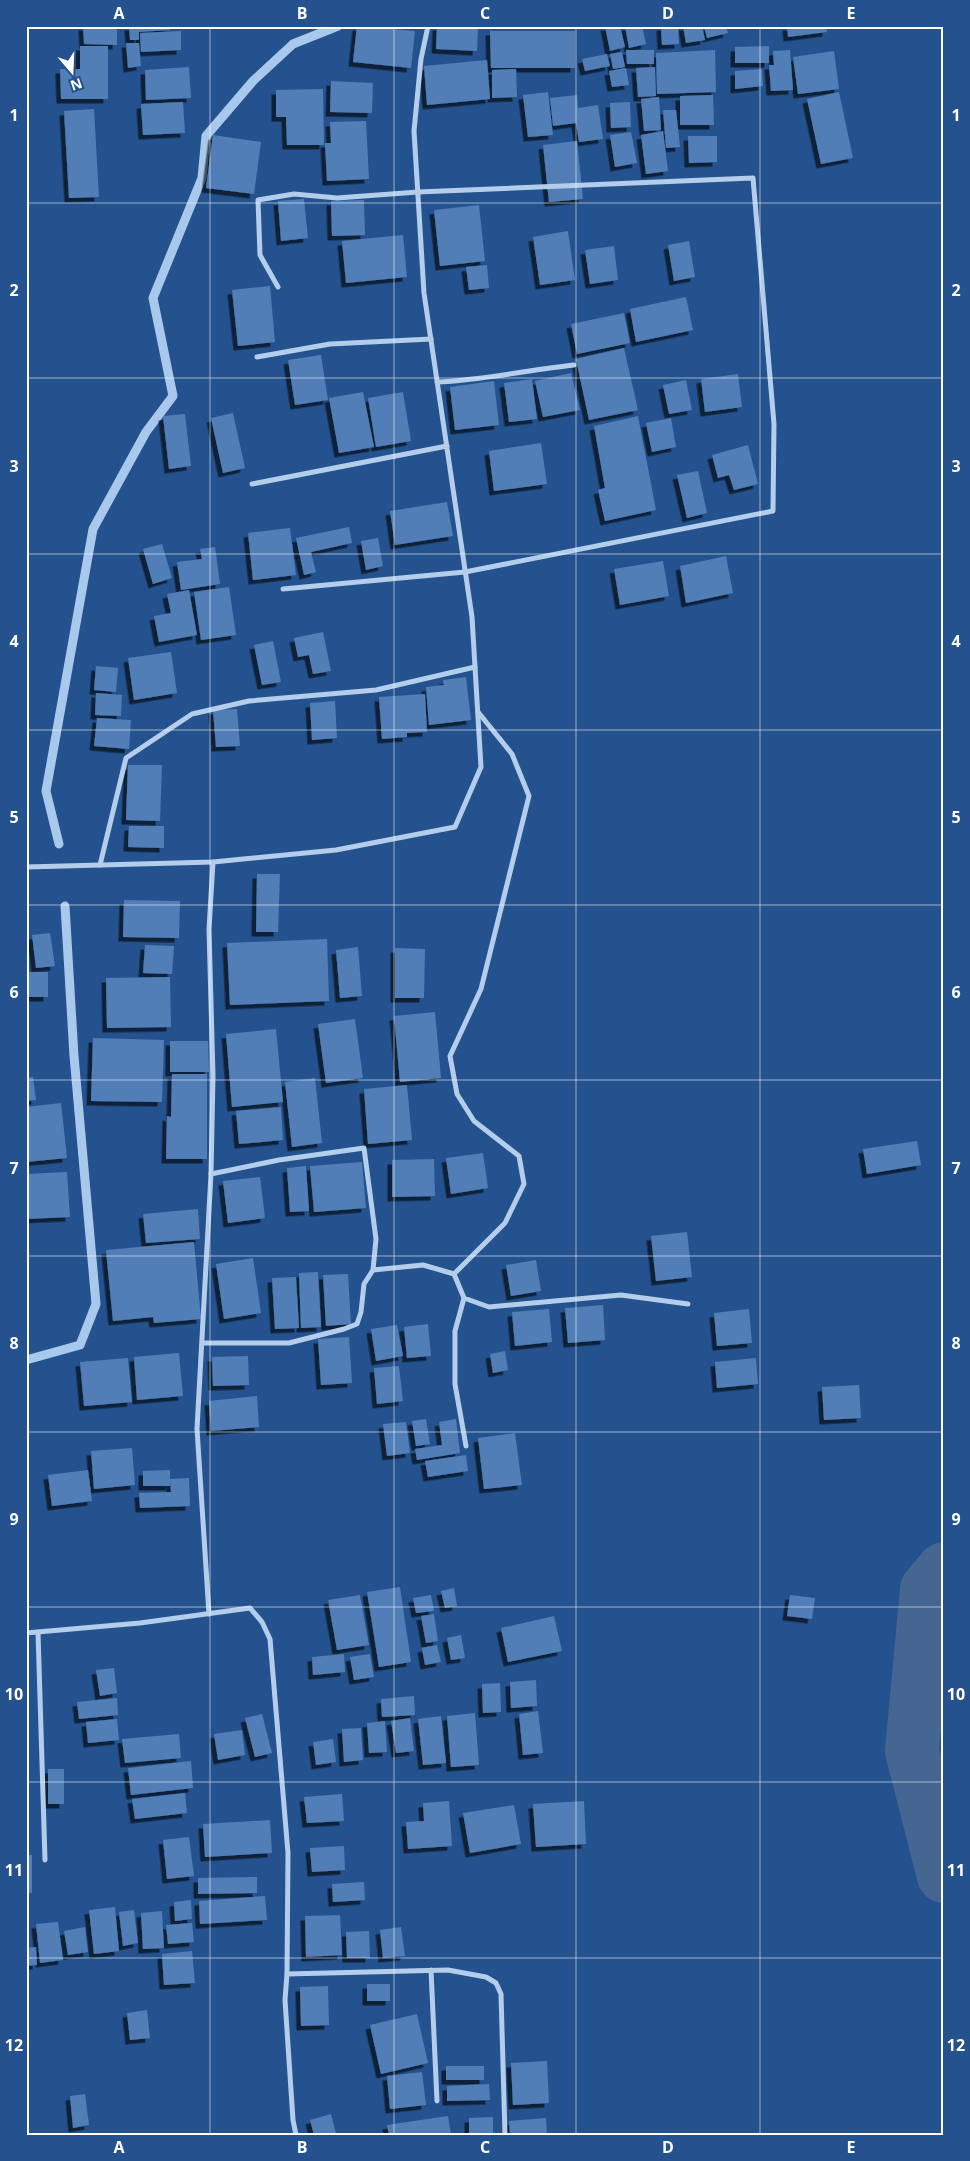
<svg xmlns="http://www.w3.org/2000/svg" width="970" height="2161" font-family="'Open Sans',sans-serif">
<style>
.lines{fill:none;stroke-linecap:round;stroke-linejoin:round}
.stream{stroke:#a8c8ec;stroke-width:9}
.river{stroke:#456690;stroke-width:54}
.building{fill:#517eb6;filter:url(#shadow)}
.minor{stroke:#b4cdeb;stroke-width:5}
.grid{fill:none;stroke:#fff;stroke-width:1;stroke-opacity:0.55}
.neatline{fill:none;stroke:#fff;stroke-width:2}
.grid-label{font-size:16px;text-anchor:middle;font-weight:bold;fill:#fff}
</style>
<defs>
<filter id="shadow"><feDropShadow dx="-4.5" dy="4.5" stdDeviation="0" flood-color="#0009"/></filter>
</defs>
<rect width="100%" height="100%" fill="#24528e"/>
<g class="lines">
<!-- stream -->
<g class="stream">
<polyline points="59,844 46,791 93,529 146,432 173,396 153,298 202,178 206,136 253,81 293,44 338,26"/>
<polyline points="26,1360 80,1345 96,1304 74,1056 65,906"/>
</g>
<!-- river -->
<polyline class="river" points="944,1569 927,1589 912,1751 944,1876"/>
</g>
<!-- building -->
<g class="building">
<polygon points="83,26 117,26 117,45 84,44"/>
<polygon points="129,26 170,26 170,30 139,32 139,40 130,40"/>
<polygon points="357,26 415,31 411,68 353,62"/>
<polygon points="437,26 478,26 477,51 436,49"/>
<polygon points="605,26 620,26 625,47 610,51"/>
<polygon points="625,26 642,26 646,44 629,48"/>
<polygon points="661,26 678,26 679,44 662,45"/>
<polygon points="683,26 702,26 705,40 686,43"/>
<polygon points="704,26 726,26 728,33 707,38"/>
<polygon points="787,26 826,26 827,32 788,37"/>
<polygon points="181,31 181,50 141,52 140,33"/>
<polygon points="490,31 575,31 575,68 491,68"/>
<polygon points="126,43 139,43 141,66 128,68"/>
<polygon points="80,46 108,46 108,99 61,99 60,69 80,69"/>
<polygon points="769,46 769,63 735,63 735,47"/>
<polygon points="626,50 654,50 654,64 627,64"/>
<polygon points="715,50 716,92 657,94 656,53"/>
<polygon points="790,50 793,90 771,91 769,65 774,65 773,51"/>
<polygon points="834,51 839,89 798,94 793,57"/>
<polygon points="622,52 625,67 613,69 610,54"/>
<polygon points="607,54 610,66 585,71 582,59"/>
<polygon points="487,60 490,99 427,105 424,66"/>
<polygon points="189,67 191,98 146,100 145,70"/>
<polygon points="655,67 656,96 638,97 636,68"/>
<polygon points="626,68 629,85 612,87 609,71"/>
<polygon points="516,69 517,97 492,98 492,70"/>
<polygon points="762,69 763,86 735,89 735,71"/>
<polygon points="331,81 373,83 372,113 330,112"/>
<polygon points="323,89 324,145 287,145 286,117 276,117 276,90"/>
<polygon points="548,92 553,135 528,137 523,95"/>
<polygon points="839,92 853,158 821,164 807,99"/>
<polygon points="577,95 578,108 598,105 603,139 579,142 576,123 553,126 550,98"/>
<polygon points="713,95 714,125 680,125 680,96"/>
<polygon points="659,97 661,130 644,131 641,99"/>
<polygon points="183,102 185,133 143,135 141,104"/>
<polygon points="630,102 631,127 611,128 610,103"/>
<polygon points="94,109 99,197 69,198 64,111"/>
<polygon points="663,110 676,110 680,147 666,148"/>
<polygon points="366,121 369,179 327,181 325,143 331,143 330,122"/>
<polygon points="663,131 668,171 646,174 641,135"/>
<polygon points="631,132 637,163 615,167 610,135"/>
<polygon points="213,135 261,142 254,194 206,188"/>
<polygon points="688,136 717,136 717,162 689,163"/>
<polygon points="577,141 583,199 549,202 543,145"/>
<polygon points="304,199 308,238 281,241 278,201"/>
<polygon points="364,200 365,235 332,236 331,201"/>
<polygon points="479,205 485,261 440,266 434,210"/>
<polygon points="568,231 575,280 540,285 533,237"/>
<polygon points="403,235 407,277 346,283 342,241"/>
<polygon points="689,241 695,277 674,281 668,245"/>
<polygon points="614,246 618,280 590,284 585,250"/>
<polygon points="487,265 489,288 469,290 466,267"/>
<polygon points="270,286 275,342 238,346 232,290"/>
<polygon points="686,297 693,330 636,342 630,309"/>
<polygon points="624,313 630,343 577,354 571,324"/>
<polygon points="624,348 638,410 589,420 576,359"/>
<polygon points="321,355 328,400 295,405 288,360"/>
<polygon points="571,373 580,410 543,417 535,381"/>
<polygon points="738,374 742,407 705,412 701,379"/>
<polygon points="532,379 537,419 509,422 504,383"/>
<polygon points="686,380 692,410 669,414 663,385"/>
<polygon points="494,381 499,425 455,430 450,387"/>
<polygon points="363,392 374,447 339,453 329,398"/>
<polygon points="403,392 411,441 376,447 368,398"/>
<polygon points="233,413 245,468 223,473 211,418"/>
<polygon points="185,414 191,466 169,469 163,416"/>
<polygon points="638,416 656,510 605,521 598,490 605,488 594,426"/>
<polygon points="671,418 676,447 652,452 646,423"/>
<polygon points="541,443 547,484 494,491 489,451"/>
<polygon points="748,445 758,484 734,490 729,475 718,478 712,455"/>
<polygon points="698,471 707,513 687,518 677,475"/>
<polygon points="447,502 453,536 395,545 390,511"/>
<polygon points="349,527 352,543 311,552 316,572 304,575 296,538"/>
<polygon points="290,528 296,575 253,580 248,533"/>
<polygon points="378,538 383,566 366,570 361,541"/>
<polygon points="162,544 172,578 153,584 143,549"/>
<polygon points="215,547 220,584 181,590 177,562 202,559 200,549"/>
<polygon points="726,556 733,593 686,603 680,566"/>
<polygon points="663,561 669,596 620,605 614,569"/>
<polygon points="229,587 236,635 201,640 194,592"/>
<polygon points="189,590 197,635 159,642 154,616 171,613 167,594"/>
<polygon points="323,632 331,671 313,674 309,655 298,657 294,638"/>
<polygon points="273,641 281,682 262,685 254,645"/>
<polygon points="171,652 177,693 134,700 128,658"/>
<polygon points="96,666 118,668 116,692 94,690"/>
<polygon points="466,677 471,720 429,725 426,687 444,685 443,680"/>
<polygon points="96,693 122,695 121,716 95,715"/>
<polygon points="425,694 427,732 407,733 407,737 382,739 379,697"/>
<polygon points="335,701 337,738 312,740 310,703"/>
<polygon points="237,709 240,746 216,747 213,710"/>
<polygon points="97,718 131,720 129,749 94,746"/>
<polygon points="128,765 162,765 160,821 126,820"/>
<polygon points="129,826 164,826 164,848 128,847"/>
<polygon points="257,874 280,874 278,932 256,932"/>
<polygon points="124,900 180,901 179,938 123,937"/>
<polygon points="50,933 55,966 36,968 32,935"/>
<polygon points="327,939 329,1001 230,1005 227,943"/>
<polygon points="145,945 174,946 172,974 143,973"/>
<polygon points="358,947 362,996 340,998 336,950"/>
<polygon points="395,948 425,949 424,998 395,998"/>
<rect x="26" y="972" width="22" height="25"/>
<polygon points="170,977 171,1027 107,1028 106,978"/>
<polygon points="435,1012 441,1078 400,1082 394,1016"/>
<polygon points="355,1019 363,1078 326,1083 318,1024"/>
<polygon points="276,1029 283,1102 232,1107 226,1034"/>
<polygon points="93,1038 164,1040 162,1102 91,1101"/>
<polygon points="170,1041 208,1041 209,1072 170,1072"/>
<polygon points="172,1074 207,1074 207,1159 166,1159 167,1116 171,1117"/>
<polygon points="33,1077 36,1100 26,1101 26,1078"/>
<polygon points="315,1078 322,1143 292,1147 285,1082"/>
<polygon points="407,1085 412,1140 368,1144 364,1089"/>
<polygon points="61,1103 67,1158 26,1162 26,1107"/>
<polygon points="281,1107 283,1140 239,1144 236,1111"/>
<polygon points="917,1141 921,1165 867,1174 863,1149"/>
<polygon points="483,1153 488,1188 451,1194 446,1158"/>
<polygon points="434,1159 435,1196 392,1197 392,1160"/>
<polygon points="362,1162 366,1208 314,1212 310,1166"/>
<polygon points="306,1166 309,1211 290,1212 287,1168"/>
<polygon points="67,1172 70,1217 26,1219 26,1174"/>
<polygon points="260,1177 265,1218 228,1223 223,1181"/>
<polygon points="198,1209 200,1239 146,1243 143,1214"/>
<polygon points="687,1232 692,1277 656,1281 651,1236"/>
<polygon points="194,1242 201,1319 154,1323 153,1317 113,1321 106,1250"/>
<polygon points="253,1258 261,1313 224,1319 216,1264"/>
<polygon points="536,1260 541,1291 511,1296 506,1265"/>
<polygon points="318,1272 321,1327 301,1328 299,1273"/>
<polygon points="348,1274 351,1324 326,1326 323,1275"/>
<polygon points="296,1277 299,1328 275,1329 272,1278"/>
<polygon points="603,1305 605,1340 568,1343 565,1308"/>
<polygon points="549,1309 552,1342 515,1346 512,1312"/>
<polygon points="749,1309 752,1343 717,1346 714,1313"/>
<polygon points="428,1324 431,1356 407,1358 404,1327"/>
<polygon points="397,1325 403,1356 376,1361 371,1329"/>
<polygon points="349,1337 352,1383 321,1385 318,1339"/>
<polygon points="505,1351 508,1370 493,1373 490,1354"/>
<polygon points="179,1353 183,1396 137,1400 134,1357"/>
<polygon points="248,1356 249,1385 213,1386 212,1357"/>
<polygon points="128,1358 132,1402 84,1406 80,1362"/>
<polygon points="756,1358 758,1384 717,1388 715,1362"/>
<polygon points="399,1366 403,1401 377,1404 374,1368"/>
<polygon points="859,1385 861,1418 824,1420 822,1387"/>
<polygon points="257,1396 259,1427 211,1431 209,1401"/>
<polygon points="426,1419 430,1444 416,1446 412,1421"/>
<polygon points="456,1419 460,1453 417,1460 415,1449 442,1445 439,1422"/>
<polygon points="406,1422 410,1453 387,1456 383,1424"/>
<polygon points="515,1433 522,1485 484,1489 478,1438"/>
<polygon points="132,1448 135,1485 94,1489 91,1451"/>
<polygon points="466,1455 468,1471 428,1477 425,1461"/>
<polygon points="88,1470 92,1501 52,1506 48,1475"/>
<polygon points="170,1470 170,1486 143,1486 143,1471"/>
<polygon points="189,1478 190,1506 140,1508 139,1493 171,1492 170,1479"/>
<polygon points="400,1587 411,1662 379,1667 367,1592"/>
<polygon points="454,1588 457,1606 445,1608 441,1591"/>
<polygon points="360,1595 369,1645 337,1650 328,1600"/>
<polygon points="431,1595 434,1611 416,1613 413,1598"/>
<polygon points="790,1595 815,1598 812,1619 787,1616"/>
<polygon points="434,1614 438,1641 426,1643 421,1616"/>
<polygon points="554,1616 562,1651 508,1662 501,1628"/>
<polygon points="461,1635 465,1658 451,1660 447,1638"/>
<polygon points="437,1645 441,1662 425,1665 422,1648"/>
<polygon points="344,1654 345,1672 313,1675 312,1657"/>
<polygon points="370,1654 374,1677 354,1680 350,1657"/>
<polygon points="114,1668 117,1693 100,1696 96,1670"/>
<polygon points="536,1680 537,1706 511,1708 510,1682"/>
<polygon points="500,1683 501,1712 483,1713 482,1684"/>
<polygon points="414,1696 415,1715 382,1717 381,1699"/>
<polygon points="117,1698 118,1715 79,1719 77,1702"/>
<polygon points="538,1711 543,1753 523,1755 519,1714"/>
<polygon points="475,1713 479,1765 451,1767 447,1716"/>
<polygon points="262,1714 272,1753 255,1757 245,1718"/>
<polygon points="441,1716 446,1763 423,1765 418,1719"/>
<polygon points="410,1718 414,1751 396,1753 391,1721"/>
<polygon points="117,1719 119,1740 88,1743 86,1722"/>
<polygon points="385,1721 387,1752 369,1753 367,1723"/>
<polygon points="361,1728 363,1760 344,1762 342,1729"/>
<polygon points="242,1730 245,1755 218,1760 214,1734"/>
<polygon points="179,1734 181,1758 125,1763 122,1739"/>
<polygon points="333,1739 336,1762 316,1765 313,1742"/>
<polygon points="191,1761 193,1788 131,1795 128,1768"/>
<rect x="48" y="1769" width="16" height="35"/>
<polygon points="185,1793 187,1813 135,1819 132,1799"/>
<polygon points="342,1794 344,1821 307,1823 304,1797"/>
<polygon points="449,1801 452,1846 408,1849 406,1822 424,1821 423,1803"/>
<polygon points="584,1801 586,1844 536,1847 533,1804"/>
<polygon points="514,1805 521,1844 470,1853 463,1813"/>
<polygon points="270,1820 272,1853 205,1857 203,1824"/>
<polygon points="189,1837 194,1876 167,1879 163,1840"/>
<polygon points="344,1846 345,1870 312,1872 310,1848"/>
<rect x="26" y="1855" width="6" height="38"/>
<polygon points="257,1877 257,1893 198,1894 198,1878"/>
<polygon points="364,1882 365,1900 333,1902 332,1884"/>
<polygon points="265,1896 267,1920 200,1924 199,1901"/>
<polygon points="191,1900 192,1919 175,1921 174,1902"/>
<polygon points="115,1907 119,1951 94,1954 89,1910"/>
<polygon points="134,1910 138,1943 123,1946 119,1912"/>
<polygon points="162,1911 164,1948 143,1949 141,1913"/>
<polygon points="340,1915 342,1955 306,1957 305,1916"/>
<polygon points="58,1922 63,1960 40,1963 36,1924"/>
<polygon points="192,1923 194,1942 168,1944 166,1925"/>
<polygon points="85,1927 88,1952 68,1955 64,1931"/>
<polygon points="401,1927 405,1956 383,1958 380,1930"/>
<polygon points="369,1931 370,1958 347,1958 346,1932"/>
<polygon points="36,1947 37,1965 26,1966 26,1948"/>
<polygon points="192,1951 195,1983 164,1985 162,1954"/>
<rect x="367" y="1984" width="23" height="17"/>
<polygon points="328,1986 329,2025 301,2026 300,1987"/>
<polygon points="147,2010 150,2038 130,2040 127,2013"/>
<polygon points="417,2014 428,2063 381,2074 370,2025"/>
<polygon points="547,2061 549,2103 513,2105 511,2063"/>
<rect x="446" y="2066" width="38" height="14"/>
<polygon points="422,2072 426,2105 390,2109 387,2076"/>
<polygon points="489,2084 490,2100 447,2101 447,2086"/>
<polygon points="85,2094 89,2125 73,2128 70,2096"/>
<polygon points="331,2114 336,2133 314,2135 310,2120"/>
<polygon points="448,2116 451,2135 389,2135 387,2125"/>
<polygon points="493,2117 493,2135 469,2135 469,2118"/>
<polygon points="546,2118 547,2135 510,2135 509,2121"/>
</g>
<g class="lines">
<!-- minor -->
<g class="minor">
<polyline points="278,287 260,255 258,200 294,194 337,198 418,192 753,178 774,424 773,511 465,572 283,589"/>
<polyline points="257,357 330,344 431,339"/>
<path d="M437,382C483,380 528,370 574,365"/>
<polyline points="252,484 447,446"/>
<polyline points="478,712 512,754 529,796 481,989 450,1056 457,1094 474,1121 519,1156 524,1184 505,1223 454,1274 464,1298 489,1307 621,1295 688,1304"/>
<polyline points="100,865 126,758 192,714 249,701 376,690 475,667"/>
<polyline points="26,867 213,862 336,850 455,827 481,767 472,617 424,293 414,131 421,59 428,26"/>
<polyline points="211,1174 279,1160 364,1148 376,1239 373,1270 423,1265 454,1274"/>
<polyline points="464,1298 455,1331 455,1384 466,1446"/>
<polyline points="203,1343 289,1343 344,1329 357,1324 361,1312 364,1284 373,1270"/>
<polyline points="209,1614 197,1429 211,1174 213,1076 209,929 213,862"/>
<polyline points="38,1632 45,1860"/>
<polyline points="26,1633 140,1623 250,1608 262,1622 270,1639 288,1853 287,1974 285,2000 293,2120 296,2135"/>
<polyline points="431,1970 437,2101"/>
<polyline points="287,1974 448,1970 486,1977 496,1983 501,1994 505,2135"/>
</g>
</g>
<!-- grid -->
<path class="grid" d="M210,26V2135M394,26V2135M576,26V2135M760,26V2135M26,203H944M26,378H944M26,554H944M26,730H944M26,905H944M26,1080H944M26,1256H944M26,1432H944M26,1607H944M26,1782H944M26,1958H944"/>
<!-- border -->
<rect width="970" height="2161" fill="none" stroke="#24528e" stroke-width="55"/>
<!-- north arrow -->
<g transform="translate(72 72) rotate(161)" stroke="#24528e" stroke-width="4" paint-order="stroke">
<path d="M0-4L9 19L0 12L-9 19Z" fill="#ffffff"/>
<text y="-8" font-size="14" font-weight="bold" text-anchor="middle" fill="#ffffff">N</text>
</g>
<rect x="28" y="28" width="914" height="2106" class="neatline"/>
<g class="grid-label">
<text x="119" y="19">A</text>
<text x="302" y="19">B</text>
<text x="485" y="19">C</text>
<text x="668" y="19">D</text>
<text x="851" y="19">E</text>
<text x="14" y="121">1</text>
<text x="956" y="121">1</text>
<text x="14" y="296">2</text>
<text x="956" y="296">2</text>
<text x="14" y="472">3</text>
<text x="956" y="472">3</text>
<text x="14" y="647">4</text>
<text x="956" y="647">4</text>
<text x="14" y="823">5</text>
<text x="956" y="823">5</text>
<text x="14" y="998">6</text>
<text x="956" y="998">6</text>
<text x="14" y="1174">7</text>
<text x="956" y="1174">7</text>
<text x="14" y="1349">8</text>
<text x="956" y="1349">8</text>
<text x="14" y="1525">9</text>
<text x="956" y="1525">9</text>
<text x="14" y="1700">10</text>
<text x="956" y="1700">10</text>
<text x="14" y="1876">11</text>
<text x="956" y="1876">11</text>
<text x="14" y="2051">12</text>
<text x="956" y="2051">12</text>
<text x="119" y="2153">A</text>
<text x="302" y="2153">B</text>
<text x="485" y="2153">C</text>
<text x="668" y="2153">D</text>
<text x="851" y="2153">E</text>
</g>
</svg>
